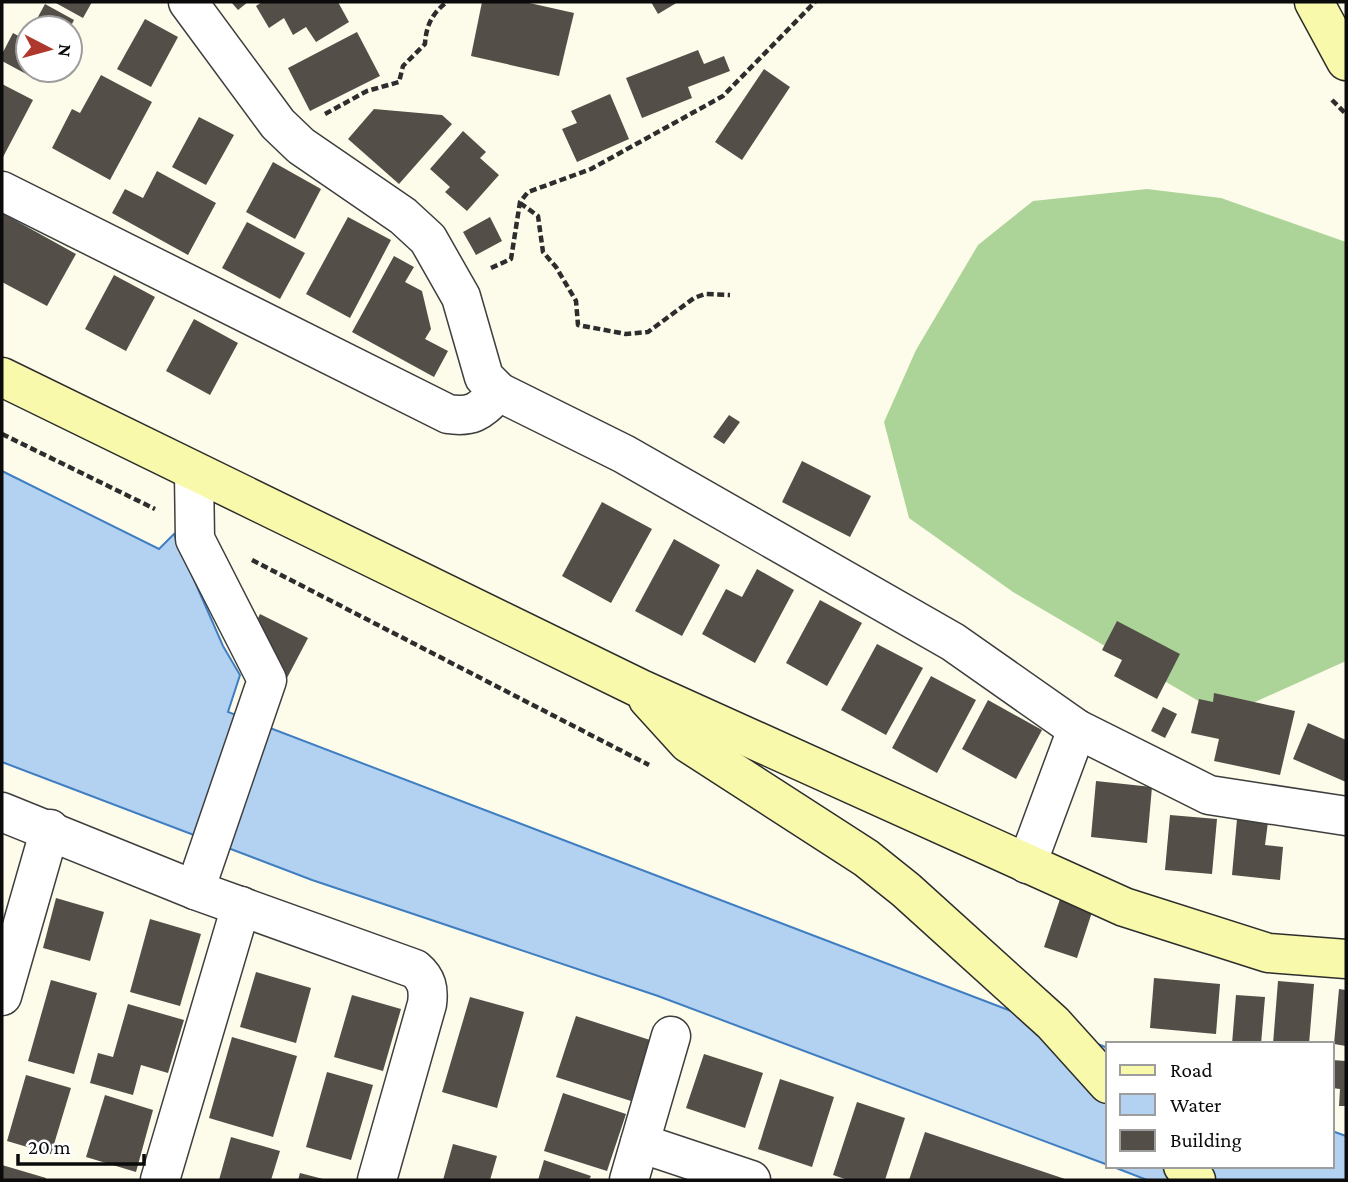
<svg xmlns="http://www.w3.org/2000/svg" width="1348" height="1182" font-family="'Crimson Pro',serif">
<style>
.forest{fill:#acd498}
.water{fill:#b3d2f1;stroke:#407ec2;stroke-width:2}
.building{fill:#534e48}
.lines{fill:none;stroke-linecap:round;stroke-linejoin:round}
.street-casing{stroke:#3e3e3e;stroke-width:41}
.secondary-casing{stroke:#2d2d2d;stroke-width:41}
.path{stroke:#2d2d2d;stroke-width:4.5;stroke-dasharray:7 3.5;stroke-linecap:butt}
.street{stroke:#fff;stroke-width:38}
.secondary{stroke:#f8f9aa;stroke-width:38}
</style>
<rect width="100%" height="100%" fill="#fdfcea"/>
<!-- forest -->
<polygon class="forest" points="1147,189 1221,198 1346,242 1346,661 1224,716 1013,592 909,518 884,422 916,350 978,245 1033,201"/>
<!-- water -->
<g class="water">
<polygon points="2,471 159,549 174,534 223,646 240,675 228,712 1108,1048 1108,1165 658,996 312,880 2,762"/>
<polygon points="1332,1131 1346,1136 1346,1180 1147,1180 1111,1166 1332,1166"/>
</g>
<!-- building -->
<g class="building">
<polygon points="54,2 92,2 83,18"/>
<polygon points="231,2 248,2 238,10"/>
<polygon points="262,2 338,2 349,22 316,42 306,27 293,35 284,18 269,28 256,6"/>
<polygon points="482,2 525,2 574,13 559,76 471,56"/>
<polygon points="651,2 678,2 658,14"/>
<polygon points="45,4 74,20 70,28 32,28"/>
<polygon points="145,19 178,37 151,87 117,69"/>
<polygon points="357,32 380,76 310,111 288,68"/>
<polygon points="13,33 26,40 28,36 28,70 48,70 41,82 2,61 2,54"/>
<polygon points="698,50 704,64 724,56 730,71 688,87 692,98 642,118 626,78"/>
<polygon points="764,69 790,87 742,160 715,142"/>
<polygon points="101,75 152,102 110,180 52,148 72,109 80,113"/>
<polygon points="2,84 33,100 2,159"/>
<polygon points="610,94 629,139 577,162 562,129 577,123 571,111"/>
<polygon points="374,109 442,115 452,124 399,184 348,139"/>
<polygon points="199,117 234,135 206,185 172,167"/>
<polygon points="463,131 486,152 480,158 499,175 467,211 445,192 450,187 430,169"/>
<polygon points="273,162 321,189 295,239 246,212"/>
<polygon points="157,171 216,203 188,255 112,213 125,189 143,198"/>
<polygon points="2,213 76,254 47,306 2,282"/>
<polygon points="348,217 391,240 350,318 306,294"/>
<polygon points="490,217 502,241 476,255 463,232"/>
<polygon points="247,222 305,253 280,299 222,268"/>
<polygon points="394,256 414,267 405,282 422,291 431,329 425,339 448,351 434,377 352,332"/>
<polygon points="114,275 155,297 126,351 85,329"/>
<polygon points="194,319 238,343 210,395 166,371"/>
<polygon points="729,415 740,422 724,444 713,437"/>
<polygon points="802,461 871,496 850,537 782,502"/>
<polygon points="602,502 652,529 611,603 562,576"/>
<polygon points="674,539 720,565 682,636 635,611"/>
<polygon points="757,569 794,590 755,663 702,634 726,589 742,597"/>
<polygon points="820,600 862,623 827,686 786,663"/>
<polygon points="260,614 308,638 287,678 254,627"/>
<polygon points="1117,621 1180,654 1157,699 1114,676 1122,660 1102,650"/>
<polygon points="877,644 923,668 886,735 841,710"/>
<polygon points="931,676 976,700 937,773 892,748"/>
<polygon points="1214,693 1295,711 1280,775 1214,761 1219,739 1191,733 1199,699 1213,702"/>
<polygon points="988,700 1042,730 1016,779 962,749"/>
<polygon points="1163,707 1177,714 1165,738 1151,731"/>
<polygon points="1308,723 1346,740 1346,782 1293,759"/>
<polygon points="1096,781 1152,787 1147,843 1091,837"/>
<polygon points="1170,815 1217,819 1212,874 1165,870"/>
<polygon points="1237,819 1268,822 1265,845 1283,847 1280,880 1232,875"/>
<polygon points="1062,893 1095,903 1077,958 1044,947"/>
<polygon points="56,898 104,912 90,961 43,948"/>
<polygon points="150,919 201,934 180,1006 130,992"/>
<polygon points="256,972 311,988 296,1043 240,1027"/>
<polygon points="1154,978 1220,984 1216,1034 1150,1028"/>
<polygon points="51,980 97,993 74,1074 28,1061"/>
<polygon points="1278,981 1314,984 1309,1044 1273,1044"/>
<polygon points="1339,989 1346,990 1346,1046 1334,1044"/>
<polygon points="352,995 401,1009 383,1071 334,1057"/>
<polygon points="1236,995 1265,997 1261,1044 1232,1044"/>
<polygon points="470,997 524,1012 497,1108 442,1092"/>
<polygon points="128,1004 184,1020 168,1073 141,1065 133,1095 90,1083 98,1053 113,1057"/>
<polygon points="576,1016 650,1040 631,1101 556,1077"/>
<polygon points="232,1037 297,1056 273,1137 209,1118"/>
<polygon points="704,1054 763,1073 745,1128 686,1108"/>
<polygon points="1332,1060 1346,1061 1346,1106 1339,1106 1340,1089 1332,1088"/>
<polygon points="327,1072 373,1085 351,1160 306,1147"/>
<polygon points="26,1075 71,1088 51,1154 7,1141"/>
<polygon points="780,1079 834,1097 812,1167 758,1149"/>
<polygon points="563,1093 626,1114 607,1171 544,1151"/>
<polygon points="105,1095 153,1110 136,1172 86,1157"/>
<polygon points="857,1102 905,1118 885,1180 848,1180 833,1175"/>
<polygon points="925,1132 1068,1180 909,1180"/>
<polygon points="231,1137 280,1151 271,1180 219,1180"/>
<polygon points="453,1144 497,1156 490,1180 443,1180"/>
<polygon points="544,1160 591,1176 589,1180 538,1180"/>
<polygon points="2,1165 46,1178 46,1180 2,1180"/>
<polygon points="300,1173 323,1179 323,1180 298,1180"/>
</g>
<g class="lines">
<defs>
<g id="street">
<polyline points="188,2 278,124 301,146 403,216 428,239 461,297 484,377 499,392 624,454 953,642 1077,729 1209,795 1346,816"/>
<path d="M2,191L448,414C475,418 480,410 499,392"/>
<polyline points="194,474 195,539 267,680 195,890"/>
<path d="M2,812L195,890L415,969C427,979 429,989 427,1004L377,1180"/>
<polyline points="1027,864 1077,729"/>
<polyline points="2,996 50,829"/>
<polyline points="640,1143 751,1180"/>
<polyline points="160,1180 241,906"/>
<polyline points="629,1180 671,1036"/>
</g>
<g id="secondary">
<polyline points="1314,2 1346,61"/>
<polyline points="2,377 641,689 1124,907 1268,953 1346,959"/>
<polyline points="648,699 688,743 866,858 906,890 1053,1023 1108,1084"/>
<polyline points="1183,1166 1196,1180"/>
</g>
</defs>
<!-- street casing -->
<use href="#street" class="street-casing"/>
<!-- secondary casing -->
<use href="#secondary" class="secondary-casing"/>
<!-- path -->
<g class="path">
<polyline points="1332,100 1346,114"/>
<path d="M325,114L367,91L399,82L403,66L425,44C426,26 432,13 447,2"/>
<polyline points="520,203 538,216 543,252 556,267 576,301 578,325 626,334 648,332 694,298 705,294 730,295"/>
<polyline points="491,268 511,259 520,202 528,192 591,169 723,96 815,2"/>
<polyline points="2,434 155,509"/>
<polyline points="252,560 649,765"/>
</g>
<!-- street -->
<use href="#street" class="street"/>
<!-- secondary -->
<use href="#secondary" class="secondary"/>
</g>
<!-- border -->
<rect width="1348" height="1182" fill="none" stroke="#0b0b0b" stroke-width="7"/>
<!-- legend -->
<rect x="1106" y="1042" width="228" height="126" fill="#ffffff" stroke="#9d9d9d" stroke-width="2"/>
<rect x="1120" y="1065" width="35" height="10" fill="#f8f9aa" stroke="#9d9d9d" stroke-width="2"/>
<text x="1170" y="1077" font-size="21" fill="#0b0b0b">Road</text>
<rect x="1120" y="1094" width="35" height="21" fill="#b3d2f1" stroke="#9d9d9d" stroke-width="2"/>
<text x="1170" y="1112" font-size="21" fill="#0b0b0b">Water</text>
<rect x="1120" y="1130" width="35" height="21" fill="#534e48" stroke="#9d9d9d" stroke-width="2"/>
<text x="1170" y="1147" font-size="21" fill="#0b0b0b">Building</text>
<!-- north arrow -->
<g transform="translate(49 49) rotate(96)"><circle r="33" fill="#ffffff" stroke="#9d9d9d" stroke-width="2"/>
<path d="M0-5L12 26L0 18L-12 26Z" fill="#af382e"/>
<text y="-10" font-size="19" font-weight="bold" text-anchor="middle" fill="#0b0b0b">N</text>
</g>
<!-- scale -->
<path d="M18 1154v10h126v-10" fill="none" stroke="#0b0b0b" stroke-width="3.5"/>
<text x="28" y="1154" font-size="21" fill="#0b0b0b" stroke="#ffffff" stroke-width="5" paint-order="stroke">20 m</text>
</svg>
